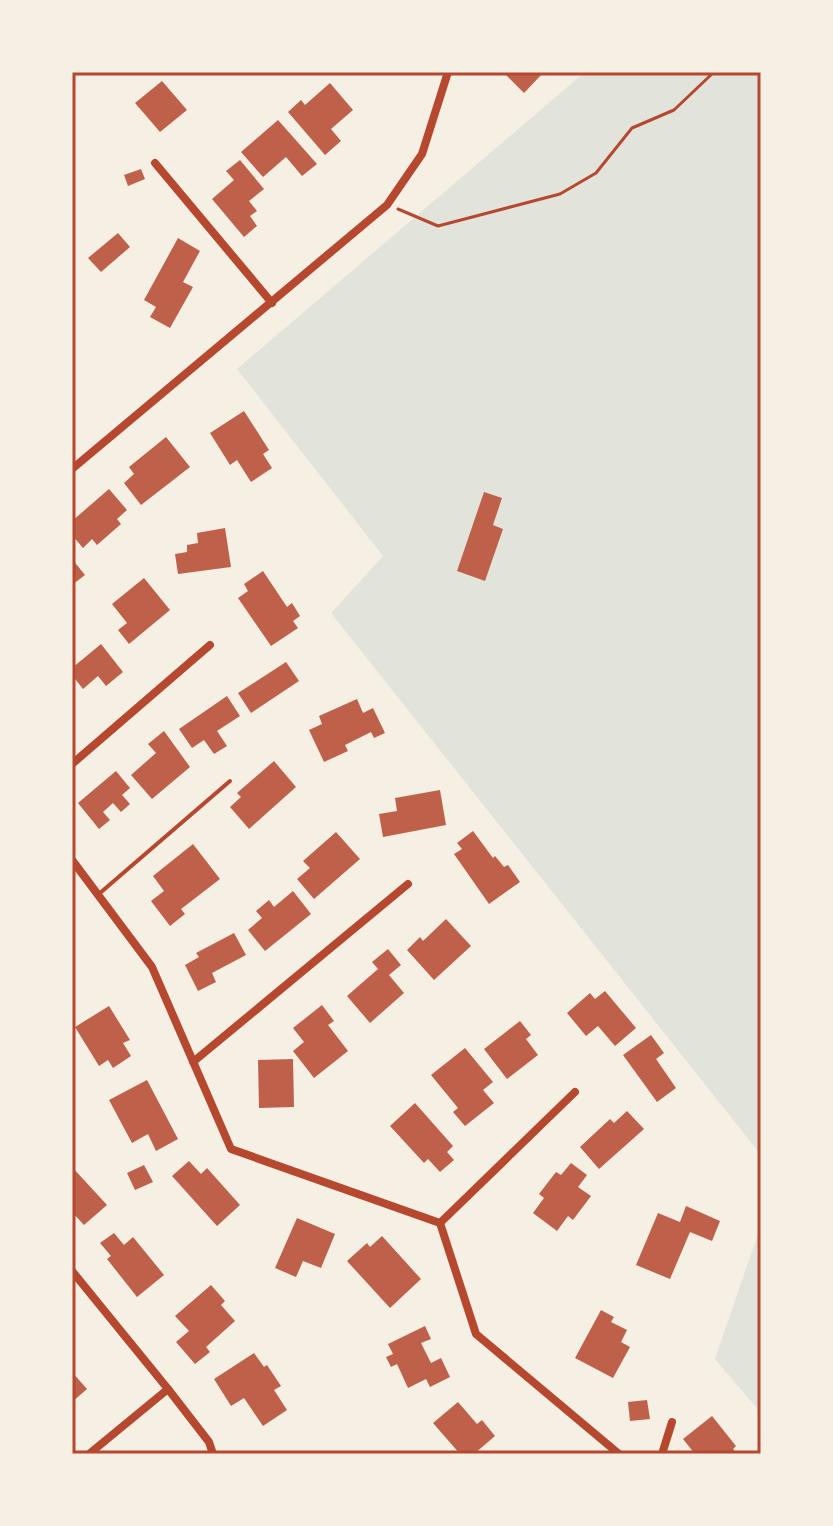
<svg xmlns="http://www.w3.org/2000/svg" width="833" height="1526" font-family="'Asap Condensed',sans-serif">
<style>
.green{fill:#e2e4dc}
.building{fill:#bf614a}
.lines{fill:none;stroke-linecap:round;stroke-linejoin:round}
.path{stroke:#b5482f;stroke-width:3}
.service{stroke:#b5482f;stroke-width:4}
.minor{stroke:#b5482f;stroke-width:8}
.neatline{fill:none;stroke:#b5482f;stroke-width:3}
</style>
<rect width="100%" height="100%" fill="#f6efe4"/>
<!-- green -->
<g class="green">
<polygon points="585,72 761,72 761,1155 331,613 383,556 237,369"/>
<polygon points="761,1225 761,1413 715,1359"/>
</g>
<!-- building -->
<g class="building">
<polygon points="503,72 544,72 524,93"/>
<polygon points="162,81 187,110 160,132 135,103"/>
<polygon points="330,83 353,110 331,129 341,141 325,155 288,112 301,100 305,105"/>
<polygon points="278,120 317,164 302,176 286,157 263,177 241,152"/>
<polygon points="240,160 264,189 249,201 257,211 250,216 257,226 244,237 212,199 234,180 226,171"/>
<polygon points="141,169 145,179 128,186 124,175"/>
<polygon points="118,233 130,247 101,272 88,258"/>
<polygon points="178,238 200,251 183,282 193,287 170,328 150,317 156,307 144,300"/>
<polygon points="244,411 269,450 263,454 272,468 251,482 237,460 230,465 210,433"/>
<polygon points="166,437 190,467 141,505 124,483 134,474 129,467"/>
<polygon points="109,489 127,510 117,519 121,524 97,545 92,539 83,548 72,535 72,521"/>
<polygon points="484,492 502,498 493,525 503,529 485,581 457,571"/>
<polygon points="225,528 231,567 178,574 175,554 187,552 187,545 198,543 197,533"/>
<polygon points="72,559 85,575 72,585"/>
<polygon points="263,571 287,607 292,603 300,616 293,621 298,628 271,646 238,598 248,591 244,584"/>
<polygon points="144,578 170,610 129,644 118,630 127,623 112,604"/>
<polygon points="101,644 123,672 106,686 98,676 83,689 72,675 72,668"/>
<polygon points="286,662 299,681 251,713 238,693"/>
<polygon points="227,696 240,716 217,731 227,746 214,754 204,740 192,748 179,729"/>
<polygon points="357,699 363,713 373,708 385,733 374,738 371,732 345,745 348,751 324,762 309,730 322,724 319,716"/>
<polygon points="164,731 190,767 152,799 131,775 156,753 148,744"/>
<polygon points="274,761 296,787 249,829 230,807 241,797 237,793"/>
<polygon points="116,771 130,788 122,795 130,804 121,812 113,803 103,812 110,820 99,829 78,803"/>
<polygon points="440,790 446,825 383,837 379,814 397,811 395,798"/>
<polygon points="473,831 493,858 495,856 504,867 508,865 520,882 489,904 454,854 462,849 457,843"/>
<polygon points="336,832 360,859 314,899 297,879 310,868 303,861"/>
<polygon points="193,844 220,879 181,909 185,914 170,926 151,901 164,891 153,876"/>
<polygon points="293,891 311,914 265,951 248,930 262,918 256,911 269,900 274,907"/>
<polygon points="446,919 471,946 434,980 407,950 420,937 423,941"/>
<polygon points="234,933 246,955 212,973 216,982 198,991 185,965 199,957 196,953"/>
<polygon points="388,949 401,965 389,975 404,993 370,1023 347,996 378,969 372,962"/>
<polygon points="605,991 636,1028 615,1046 598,1026 586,1036 567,1013 590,993 595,999"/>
<polygon points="322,1005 334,1021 328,1025 348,1051 314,1078 293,1051 304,1042 293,1028"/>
<polygon points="109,1006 130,1040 123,1043 131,1056 113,1068 108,1060 99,1066 75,1027"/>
<polygon points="520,1021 531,1035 526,1039 538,1055 507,1079 484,1049"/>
<polygon points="651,1035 664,1053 656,1059 676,1088 657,1102 623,1055"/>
<polygon points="465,1048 493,1082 483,1090 494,1103 465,1126 453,1112 458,1108 431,1075"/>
<polygon points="293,1059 294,1107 259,1108 258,1060"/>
<polygon points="147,1080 178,1139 156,1151 148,1134 132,1143 109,1100"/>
<polygon points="415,1103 453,1146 447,1152 454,1160 440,1172 428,1159 424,1163 390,1126"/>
<polygon points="627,1111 644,1129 599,1169 580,1147 610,1119 614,1123"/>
<polygon points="189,1161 201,1174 207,1168 240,1205 217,1226 172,1176"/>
<polygon points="571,1163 587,1175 578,1187 591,1196 573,1220 568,1216 557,1231 533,1213 544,1198 539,1194 556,1172 561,1175"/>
<polygon points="144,1165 153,1182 135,1190 127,1173"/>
<polygon points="72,1167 107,1205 84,1225 72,1212"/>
<polygon points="686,1206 720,1221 712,1241 690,1232 670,1279 636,1265 658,1213 680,1222"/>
<polygon points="297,1218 335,1234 321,1268 303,1261 296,1277 275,1268"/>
<polygon points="114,1233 124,1245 133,1237 164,1275 137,1297 107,1259 111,1256 100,1243"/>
<polygon points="382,1236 421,1279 390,1308 347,1261 367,1243 370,1247"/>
<polygon points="211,1285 225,1301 221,1305 235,1321 206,1347 210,1352 195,1364 176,1342 189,1331 175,1316"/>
<polygon points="601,1310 614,1317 611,1322 627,1330 621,1342 630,1347 613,1378 575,1358"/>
<polygon points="425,1326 431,1339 421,1343 431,1363 441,1358 450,1377 430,1387 426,1379 408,1388 397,1364 391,1367 386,1357 393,1354 388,1344"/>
<polygon points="254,1353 264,1367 267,1365 281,1386 274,1390 287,1410 263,1426 244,1398 231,1406 214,1379"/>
<polygon points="72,1372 87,1389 72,1402"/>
<polygon points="647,1400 650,1419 630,1421 628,1402"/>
<polygon points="458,1402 477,1424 482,1420 495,1436 474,1454 460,1454 433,1423"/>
<polygon points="712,1416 736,1446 733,1449 737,1454 695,1454 683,1439"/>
</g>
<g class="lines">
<!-- path -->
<polyline class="path" points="398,209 438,226 560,194 596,173 632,128 674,110 714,72"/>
<!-- service -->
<polyline class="service" points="100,893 230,781"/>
<!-- minor -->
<g class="minor">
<polyline points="155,163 272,303"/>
<polyline points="72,469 387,205 422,154 448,72"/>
<polyline points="72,764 210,645"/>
<polyline points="72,860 152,967 231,1149 440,1223 476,1334 619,1454"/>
<polyline points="193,1062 408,884"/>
<polyline points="440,1223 575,1092"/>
<polyline points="72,1271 168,1389 209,1442 213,1454"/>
<polyline points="89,1454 168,1389"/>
<polyline points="662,1454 672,1422"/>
</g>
</g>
<!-- border -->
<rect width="833" height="1526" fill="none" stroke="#f6efe4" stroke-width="148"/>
<rect x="74" y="74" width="685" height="1378" class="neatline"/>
</svg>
